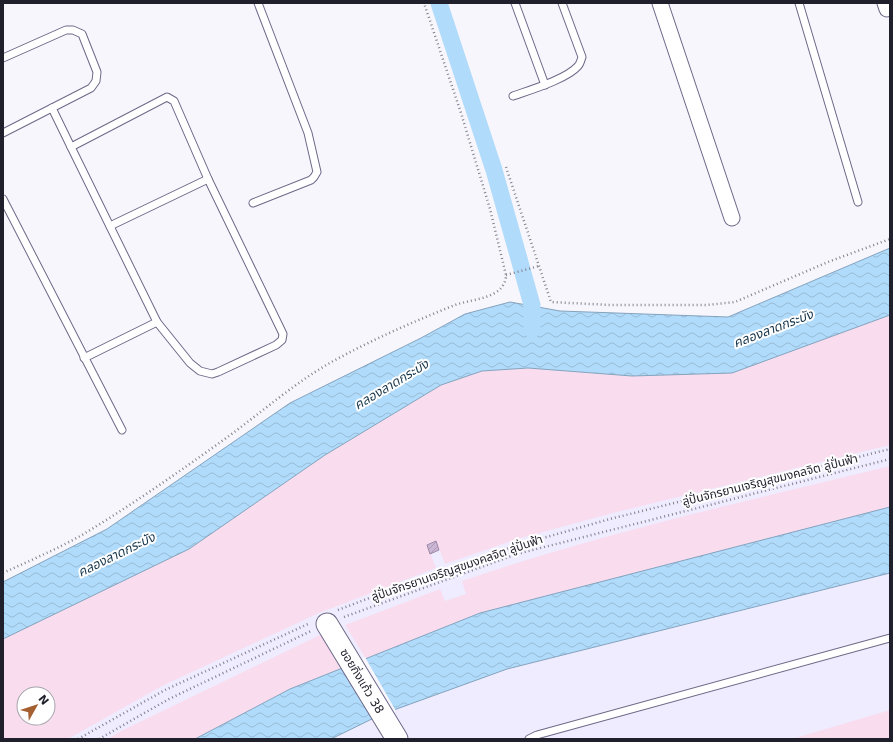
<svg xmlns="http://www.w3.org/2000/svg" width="893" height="742" font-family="'DejaVu Sans','Noto Sans Thai',sans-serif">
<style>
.built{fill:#eeecfe}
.grass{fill:#f9ddef;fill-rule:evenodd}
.water{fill:url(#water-waves);stroke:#85a3bd}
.pier{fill:#f7f6fd}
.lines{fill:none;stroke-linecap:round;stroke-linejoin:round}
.canal{stroke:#b0dbfb;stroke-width:17}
.building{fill:url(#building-hatch);stroke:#9d88a6}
.lane-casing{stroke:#6d6988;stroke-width:9}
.street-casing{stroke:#6d6988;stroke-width:17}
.secondary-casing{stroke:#6d6988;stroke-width:23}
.path{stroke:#84838e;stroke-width:2.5;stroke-dasharray:1 3;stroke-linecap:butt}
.lane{stroke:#fff;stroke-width:7}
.street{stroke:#fff;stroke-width:15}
.secondary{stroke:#fff;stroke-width:21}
.labels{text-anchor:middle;stroke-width:4;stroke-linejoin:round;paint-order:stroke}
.street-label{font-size:12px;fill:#201f2c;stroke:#fff}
.water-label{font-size:13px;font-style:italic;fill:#16364c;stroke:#fff}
</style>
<defs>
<pattern id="water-waves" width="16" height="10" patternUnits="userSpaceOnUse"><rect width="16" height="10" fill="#b0dbfb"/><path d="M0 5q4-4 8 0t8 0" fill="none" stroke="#97bcd7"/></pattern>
<pattern id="building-hatch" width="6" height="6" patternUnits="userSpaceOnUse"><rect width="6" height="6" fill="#cbb6d5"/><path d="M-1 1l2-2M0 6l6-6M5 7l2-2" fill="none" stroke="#ae9cb7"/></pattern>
</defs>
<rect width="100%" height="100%" fill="#f7f6fd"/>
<!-- built -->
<polygon class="built" points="890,387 890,739 3,739 3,707 24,718 48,718 48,694 435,504"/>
<!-- grass -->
<g class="grass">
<path d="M890,315V445L609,514L514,540L445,564L436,541L427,545L436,568L319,613L162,686L68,739H3V639L189,549L325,455L441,385L482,371L528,368L631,376L732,373ZM24,694H48V718H24Z"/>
<path d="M890,466V507L480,613L366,659L345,625L440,589L445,601L466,594L462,581C602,533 747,501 890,466Z"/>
<polygon points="322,634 343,668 290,689 195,739 108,739 121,731"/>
<polygon points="890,710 890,739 792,739"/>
</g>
<!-- water -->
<g class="water">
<polygon points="890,248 890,315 732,373 632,376 528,368 482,371 441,385 325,455 189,549 3,639 3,582 107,529 290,403 421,338 465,314 510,302 560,311 728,317"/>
<polygon points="890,507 890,573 507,669 380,715 331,739 195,739 290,689 480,613"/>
</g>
<!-- pier -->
<polygon class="pier" points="365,657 396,711 380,717 342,666"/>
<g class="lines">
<!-- canal -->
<polyline class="canal" points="439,3 494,170 532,305 532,329"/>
</g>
<!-- building -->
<polygon class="building" points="436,541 439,550 430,554 427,545"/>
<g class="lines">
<defs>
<g id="lane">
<polyline points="515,3 545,85"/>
<polyline points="799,3 858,202"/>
<polyline points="3,58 66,30 73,30 82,34 97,72 96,81 91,88 3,133"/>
<path d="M513,96C530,90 567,79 578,66C580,64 581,60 582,57L562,3"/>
<polygon points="167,97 174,101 208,179 283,334 282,340 276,345 218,372 212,374 200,371 190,363 157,322 71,147"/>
<polyline points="52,108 71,147"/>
<polyline points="3,199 122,430"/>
<polyline points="253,203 311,180 314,177 317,172 308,133 258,3"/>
<polyline points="110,226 208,179"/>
<polyline points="84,358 157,322"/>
<polyline points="529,739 537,735 890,638"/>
</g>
<g id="street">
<polyline points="660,3 732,218"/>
<polyline points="885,3 887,9"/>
</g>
<polyline id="secondary" points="327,624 397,739"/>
</defs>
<!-- lane casing -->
<use href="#lane" class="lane-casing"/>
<!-- street casing -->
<use href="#street" class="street-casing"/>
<!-- secondary casing -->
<use href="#secondary" class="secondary-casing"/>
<!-- path -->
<g class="path">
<polyline points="506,167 551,302 610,305 707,305 735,302 828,262 890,239"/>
<polyline points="506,275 539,266"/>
<path d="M3,573C29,561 57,549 82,535C130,506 176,474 222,441C260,414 296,381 337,359C376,338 415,321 455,305C469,300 485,300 498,291C503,287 506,281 506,275L490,209L461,113L424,3"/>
<polyline points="338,610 414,581 515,546 610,519 890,449"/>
<polyline points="344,617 517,554 890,459"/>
<polyline points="78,739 165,690 310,623"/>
<polyline points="99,739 169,699 311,631"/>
</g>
<!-- lane -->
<use href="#lane" class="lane"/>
<!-- street -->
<use href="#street" class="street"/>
<!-- secondary -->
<use href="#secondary" class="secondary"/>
</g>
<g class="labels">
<!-- street labels -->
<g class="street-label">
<text transform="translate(770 480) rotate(-14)" y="4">ลู่ปั่นจักรยานเจริญสุขมงคลจิต ลู่ปั่นฟ้า</text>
<text transform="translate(457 568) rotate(-19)" y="4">ลู่ปั่นจักรยานเจริญสุขมงคลจิต ลู่ปั่นฟ้า</text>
<text transform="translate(362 681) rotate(59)" y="4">ซอยกิ่งแก้ว 38</text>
</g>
<!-- water labels -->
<g class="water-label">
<text transform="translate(773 328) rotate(-21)" y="5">คลองลาดกระบัง</text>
<text transform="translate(391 384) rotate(-31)" y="5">คลองลาดกระบัง</text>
<text transform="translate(116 554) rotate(-26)" y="5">คลองลาดกระบัง</text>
</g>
</g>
<!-- border -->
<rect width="893" height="742" fill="none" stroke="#201f2c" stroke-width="8"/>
<!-- north arrow -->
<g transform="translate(36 706) rotate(51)"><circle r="19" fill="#ffffff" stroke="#a6a5ab"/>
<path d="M0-3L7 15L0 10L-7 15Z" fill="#a46030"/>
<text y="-6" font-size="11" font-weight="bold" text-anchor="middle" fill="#201f2c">N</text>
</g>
</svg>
